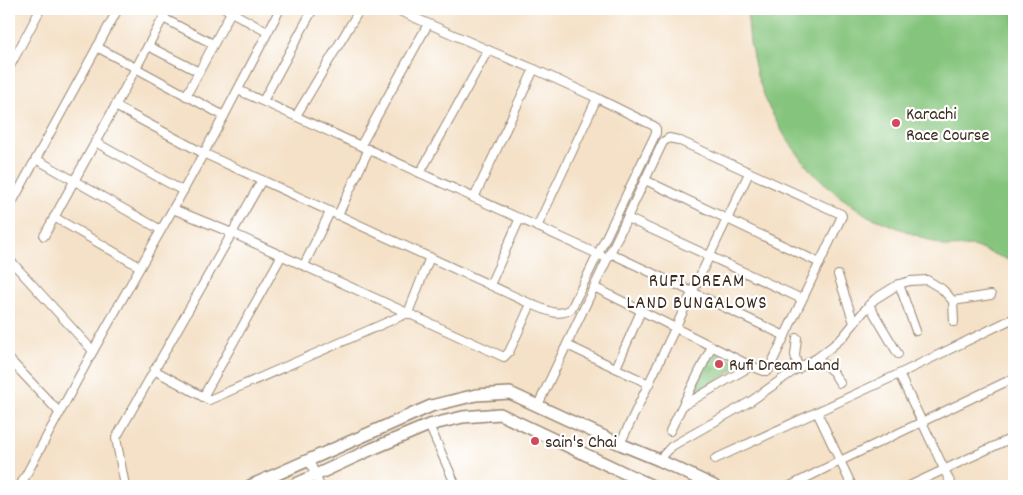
<svg xmlns="http://www.w3.org/2000/svg" width="1023" height="495" font-family="Dekko,sans-serif">
<style>
.grass{fill:url(#grass-tufts);stroke:#60774d}
.pitch{fill:#84c47c;stroke:#60774d}
.lines{fill:none;stroke-linecap:round;stroke-linejoin:round}
.minor-casing{stroke:#988672;stroke-width:10}
.secondary-casing{stroke:#988672;stroke-width:14}
.minor{stroke:#fff;stroke-width:8}
.secondary{stroke:#fff;stroke-width:11}
.poi-dot{fill:#d1495b;stroke:#fff;stroke-width:2}
.labels{text-anchor:middle;stroke-width:4.5;stroke-linejoin:round;paint-order:stroke}
.poi-label{font-size:18px;fill:#3b2a1e;stroke:#fff;text-anchor:start}
.neighbourhood-label{font-size:19px;letter-spacing:1px;fill:#3b2a1e;stroke:#fff}
</style>
<defs>
<pattern id="grass-tufts" width="24" height="20" patternUnits="userSpaceOnUse" patternTransform="scale(1.25)"><rect width="24" height="20" fill="#84c47c"/><path d="M3 7l-1-3M5 7V3M7 7l1-3M15 17l-1-3M17 17v-4M19 17l1-3" fill="none" stroke="#6d9f65"/></pattern>
</defs>
<rect width="100%" height="100%" fill="#fff"/>
<filter id="ink" filterUnits="userSpaceOnUse"><feTurbulence type="fractalNoise" baseFrequency=".02" numOctaves="2"/><feDisplacementMap in="SourceGraphic" scale="10" xChannelSelector="R" yChannelSelector="G"/><feConvolveMatrix kernelMatrix="1 2 1 2 8 2 1 2 1" color-interpolation-filters="sRGB"/></filter>
<filter id="wash" filterUnits="userSpaceOnUse"><feTurbulence type="fractalNoise" baseFrequency=".0096" numOctaves="4" result="noise"/><feDisplacementMap in="SourceGraphic" scale="20" xChannelSelector="R" yChannelSelector="G"/><feGaussianBlur stdDeviation="1.12" result="paint"/><feColorMatrix in="noise" values="0 0 0 0 0 0 0 0 0 0 0 0 0 0 0 0 0 1.4 0 .05"/><feComposite in="paint" operator="in"/></filter>
<g filter="url(#wash)">
<rect width="100%" height="100%" fill="#f4e1c7"/>
<!-- grass -->
<polygon class="grass" points="719,354 736,362 736,369 698,391 694,389 711,356"/>
<!-- pitch -->
<polygon class="pitch" points="747,9 1014,9 1014,262 973,246 946,247 868,216 839,196 810,170 786,138 769,108 757,76 750,42"/>
</g>
<g filter="url(#ink)">
<g class="lines">
<defs>
<g id="minor">
<polyline points="226,9 267,32"/>
<polyline points="163,18 213,44"/>
<polyline points="148,46 199,72"/>
<polyline points="97,47 224,116"/>
<polyline points="9,68 40,10"/>
<polyline points="238,90 602,256"/>
<polyline points="186,96 231,12"/>
<polyline points="263,101 313,9"/>
<path d="M115,106L203,153L531,304C544,309 558,318 571,309L598,254L656,133V129L654,126L597,98L534,69L488,50L395,9"/>
<polyline points="296,116 360,9"/>
<polyline points="95,142 183,191"/>
<polyline points="361,145 428,24"/>
<polyline points="36,159 161,230"/>
<polyline points="420,173 488,50"/>
<polyline points="645,180 820,263"/>
<polyline points="474,198 534,69"/>
<polyline points="9,208 118,9"/>
<polyline points="173,209 232,233 504,357 509,352 531,304"/>
<polyline points="338,215 369,149"/>
<polyline points="54,217 140,267"/>
<polyline points="627,218 802,299"/>
<polyline points="537,227 597,98"/>
<polyline points="44,236 136,68 168,9"/>
<polyline points="610,253 785,336"/>
<polyline points="9,259 93,351"/>
<polyline points="304,265 330,212"/>
<polyline points="838,275 854,323"/>
<polyline points="899,284 916,331"/>
<polyline points="490,285 520,218"/>
<polyline points="953,301 991,295"/>
<polyline points="869,305 898,354"/>
<polyline points="797,338 795,355 798,369"/>
<polyline points="567,345 649,384"/>
<polyline points="817,358 833,372 840,383"/>
<polyline points="9,359 60,413"/>
<polyline points="616,368 641,311"/>
<polyline points="154,370 209,400 408,313 430,257"/>
<polyline points="899,374 922,422 952,486"/>
<polyline points="203,397 282,255"/>
<path d="M538,405C580,318 621,230 663,142L669,138L678,140L841,214L842,216L768,371H764L751,366L594,287"/>
<polyline points="684,405 751,366"/>
<polyline points="817,412 852,486"/>
<polyline points="429,425 456,486"/>
<polyline points="670,431 712,346"/>
<polyline points="620,444 749,173"/>
<polyline points="715,459 899,374 1014,318"/>
<polyline points="309,460 320,486"/>
<polyline points="659,460 672,446 751,401 795,370 817,358 830,348 843,337 869,305 875,299 899,284 910,281 927,280 942,289 953,301 954,322"/>
<polyline points="20,486 93,351 183,191 224,116 280,9"/>
<polyline points="125,486 116,438 262,180"/>
<polyline points="628,486 633,477"/>
<polyline points="790,486 840,461 1014,378"/>
<polyline points="909,486 1014,437"/>
</g>
<g id="secondary">
<polyline points="250,486 431,406 476,395 510,393 620,444 659,460 714,486"/>
<polyline points="292,486 372,449 429,425 463,417 500,414 652,486"/>
</g>
</defs>
<!-- minor casing -->
<use href="#minor" class="minor-casing"/>
<!-- secondary casing -->
<use href="#secondary" class="secondary-casing"/>
<!-- minor -->
<use href="#minor" class="minor"/>
<!-- secondary -->
<use href="#secondary" class="secondary"/>
</g>
</g>
<!-- markers -->
<g class="poi-dot">
<circle cx="896" cy="123" r="5"/>
<circle cx="719" cy="364" r="5"/>
<circle cx="535" cy="441" r="5"/>
</g>
<g class="labels">
<!-- poi labels -->
<g class="poi-label">
<text x="906" y="119">Karachi<tspan x="906" dy="21">Race Course</tspan></text>
<text x="729" y="370">Rufi Dream Land</text>
<text x="545" y="447">sain's Chai</text>
</g>
<!-- neighbourhood labels -->
<g class="neighbourhood-label">
<text x="697" y="286">RUFI DREAM<tspan x="697" dy="22">LAND BUNGALOWS</tspan></text>
</g>
</g>
<!-- margin -->
<rect width="1023" height="495" fill="none" stroke="#fff" stroke-width="30"/>
</svg>
